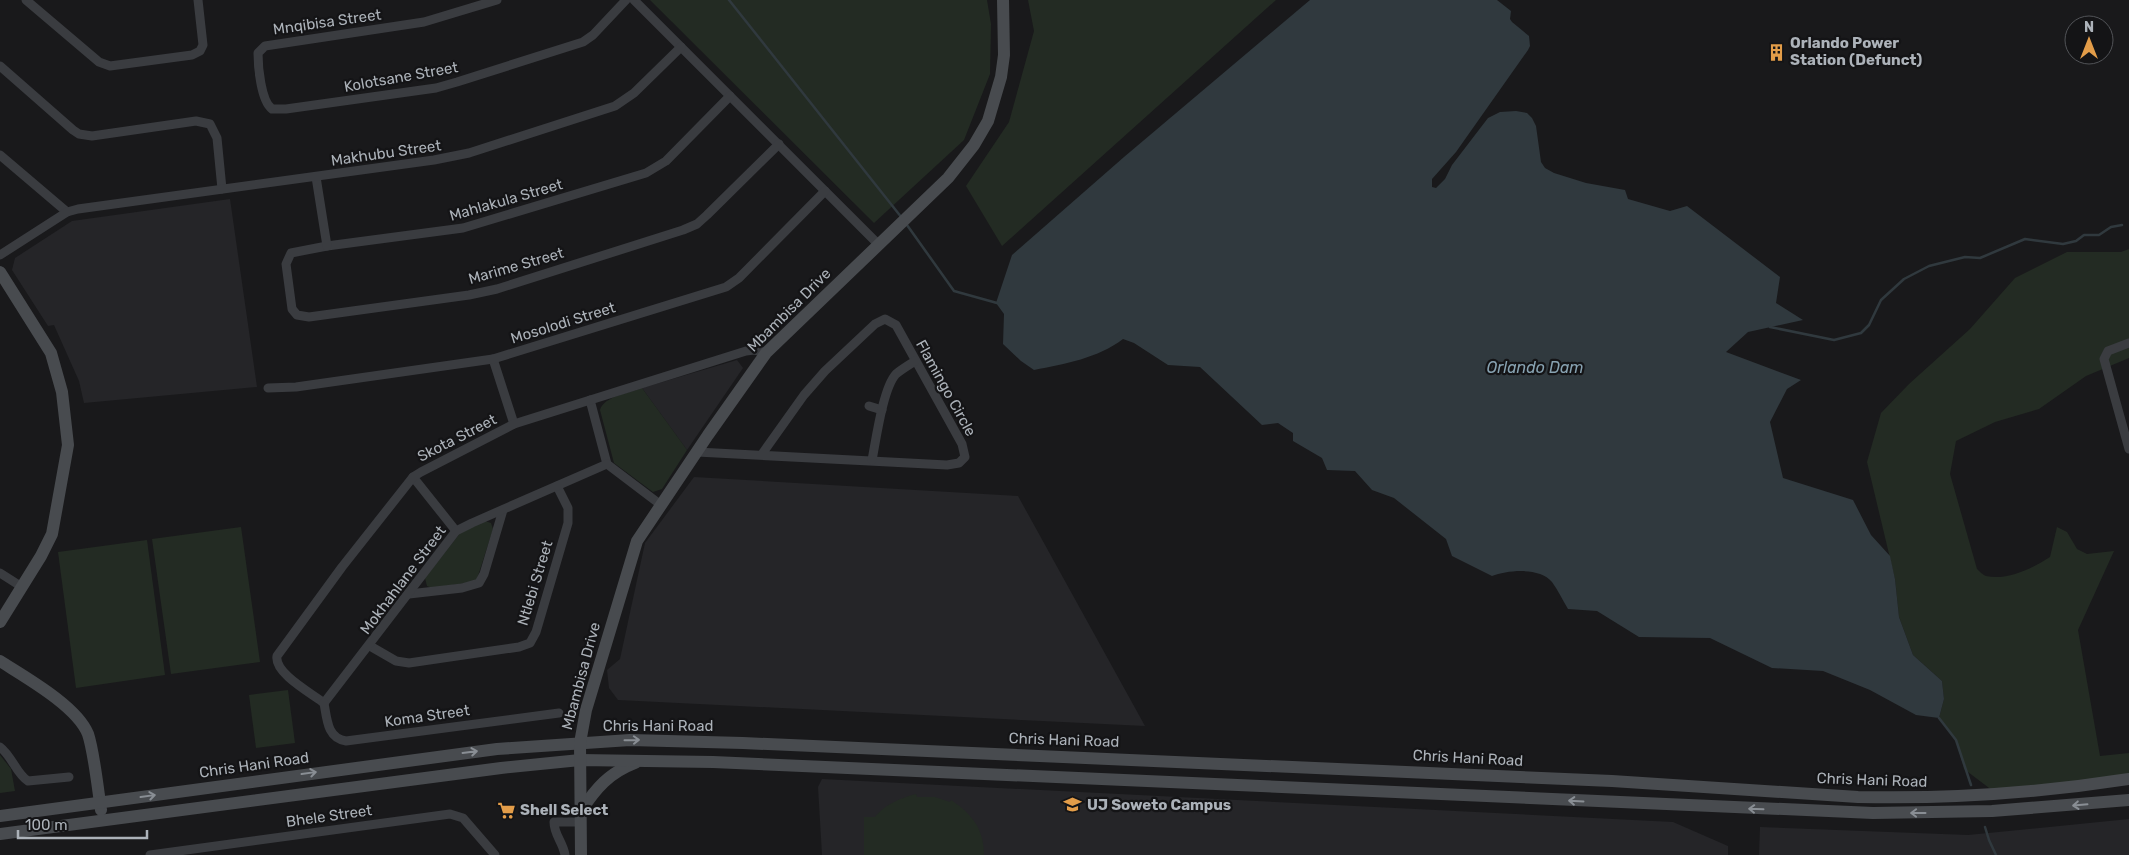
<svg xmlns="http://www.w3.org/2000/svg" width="2129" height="855" font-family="Rubik,sans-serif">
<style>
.built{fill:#252528}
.green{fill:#232b23}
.water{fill:#30393e}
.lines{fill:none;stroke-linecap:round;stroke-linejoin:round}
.stream{stroke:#30393e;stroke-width:2.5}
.street{stroke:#3a3c40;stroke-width:9}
.secondary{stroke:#484b4f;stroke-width:12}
.oneway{stroke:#898e94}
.labels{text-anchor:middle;stroke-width:4.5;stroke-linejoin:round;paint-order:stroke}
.street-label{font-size:15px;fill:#acb2b9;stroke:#141416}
.poi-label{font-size:15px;font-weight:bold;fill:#acb2b9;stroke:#141416;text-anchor:start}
.water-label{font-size:16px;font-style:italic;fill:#87a2b1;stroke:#141416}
</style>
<rect width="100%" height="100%" fill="#19191b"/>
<!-- built -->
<g class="built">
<polygon points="230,199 257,387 84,403 79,381 54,325 48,326 12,270 15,258 72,221"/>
<polygon points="737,360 743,368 687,450 642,388"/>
<polygon points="694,477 1018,496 1145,726 618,700 609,688 607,670 620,659 645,543"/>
<polygon points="822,779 1673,822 1728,846 1728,855 822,855 818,787"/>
<polygon points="2129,819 2129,855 1759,855 1760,827 1968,835"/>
</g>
<!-- green -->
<g class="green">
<polygon points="650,0 987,0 991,24 990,74 964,140 874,223"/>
<polygon points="1028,0 1276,0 1002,246 966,186 1009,122 1034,31"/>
<path d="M2129,249V358L2086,376L2039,409L1995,422L1956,441L1950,474L1977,569C1979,571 1983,575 1986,576C2007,581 2033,568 2050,557L2057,527L2067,532L2077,549L2087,554L2114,551L2078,630L2100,756L2129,753V778L1997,794L1964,769L1956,740L1939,718L1944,699L1942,681L1913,655L1899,617L1895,579L1867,462L1881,413L1909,384L1970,329L2015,278L2067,252H2121Z"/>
<path d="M642,388L687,450L662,489L653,492L614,463L600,410C604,396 630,393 642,388Z"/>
<polygon points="485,521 491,523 493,529 477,579 473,582 432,588 427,586 425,578 461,532"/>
<polygon points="241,527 260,662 171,674 152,539"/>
<polygon points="147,540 165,675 76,688 58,552"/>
<polygon points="288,690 295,743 256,748 249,695"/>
<polygon points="0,755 11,769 15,791 0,793"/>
<path d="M916,794L917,797H935L950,802L951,800C972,814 984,829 984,855H864V817H875C885,804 901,798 916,794Z"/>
</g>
<!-- water -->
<path class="water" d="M1310,0H1497L1511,11L1510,19L1512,22L1529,36L1530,46L1528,50L1456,152L1432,179V187L1436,188L1445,179L1452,165L1488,118L1500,112L1516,111L1527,113L1532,118L1536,126L1541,162L1545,168L1554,173L1586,183L1625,190L1628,199L1670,211L1687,206L1780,277L1776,303L1803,320L1748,332L1726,352L1801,380L1787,389L1770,422L1783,478L1853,500L1871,535L1890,556L1895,579L1899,617L1913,655L1942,681L1944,699L1939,718L1916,715L1870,690L1823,671L1772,668L1710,638L1639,637L1597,611L1568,609C1563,601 1558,590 1552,582C1540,567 1508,570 1492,576L1452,556L1446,539L1394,498L1372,490L1355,471L1327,470L1322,458L1293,441V433L1278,423L1262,425L1200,367L1168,365L1134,343L1123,339C1098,358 1065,364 1034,370L1021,361L1003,344L1004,314L996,303L1012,255L1124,157Z"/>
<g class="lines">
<!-- stream -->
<g class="stream">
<polyline points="729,0 902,218"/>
<polyline points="907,225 954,291 997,303"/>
<polyline points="1770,327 1834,340 1861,333 1869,325 1881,300 1904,279 1929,266 1965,257 1980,258 2025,239 2063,244 2076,241 2084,235 2099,235 2111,227 2122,225"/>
<polyline points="1939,718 1956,740 1971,785"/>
<polyline points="1985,827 1989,840 1996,855"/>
</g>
<!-- street -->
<g class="street">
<polyline points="26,0 99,62 110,66 192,55 200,51 203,45 198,0"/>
<path d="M497,0L424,22L265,46L258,53C258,67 261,101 272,109H286L436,88L457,82L583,42L593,35L626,0"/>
<polyline points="634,0 878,244"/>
<polyline points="0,66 73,130 79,134 92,136 196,121 210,124 217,138 222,189"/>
<polyline points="730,96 666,161 646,173 463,228 327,246 291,253 286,264 292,309 297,315 309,317 469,295 497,289 683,230 697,224 707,215 779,144"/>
<polyline points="0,155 67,212"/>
<polyline points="316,177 327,246"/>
<polyline points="0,255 67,212 78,209 434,160 469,153 615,106 634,93 681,47"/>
<polyline points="2129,343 2108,351 2104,359 2129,449"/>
<polyline points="493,359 514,424"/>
<polyline points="268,388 296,387 493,359 726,287 739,278 825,191"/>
<polyline points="590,400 607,464 661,505"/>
<polyline points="869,406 882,410"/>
<polyline points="697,452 947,465 959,463 965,457 962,444 896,325 885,319 875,324 825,371 804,395 762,454"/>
<path d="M872,460C876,440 883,388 896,374C902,369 909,365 915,361"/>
<polyline points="413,477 456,531"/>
<polyline points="0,573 22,587"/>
<polyline points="409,594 462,588 479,583 484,574 503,510"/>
<polyline points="370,646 396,661 409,663 519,647 530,643 536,632 568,523 568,508 557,486"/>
<path d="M324,703C311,693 274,673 277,656L342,567L413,477L421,472L514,424L746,351L754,350L766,353"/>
<polyline points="324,703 456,531 472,523 607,464"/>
<path d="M324,703C327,719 327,738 346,741L559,713"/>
<path d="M0,747C12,756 17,775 28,781L69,777"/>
<polyline points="150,855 450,814 463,818 495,855"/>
<path d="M565,855C563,842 554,835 554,822H581"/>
</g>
<!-- secondary -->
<g class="secondary">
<polyline points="0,272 51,353 62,392 68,445 52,534 41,556 0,622"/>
<path d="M0,661C25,677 77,706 88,734C94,752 98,790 101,810"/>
<path d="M581,811C596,788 609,773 635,763"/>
<path d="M0,816L497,749L630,740L743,743L1612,781L1858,797C1949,799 2039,793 2129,779"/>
<polyline points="0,834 501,768 580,760 713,762 1873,813 1992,811 2129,800"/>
<polyline points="581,855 580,743 586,710 637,541 708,435 766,353 948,178 974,145 988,121 1001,77 1004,55 1003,0"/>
</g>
</g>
<!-- one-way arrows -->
<defs><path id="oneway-shaft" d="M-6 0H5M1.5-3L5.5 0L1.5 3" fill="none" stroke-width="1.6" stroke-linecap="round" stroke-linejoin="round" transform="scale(1.25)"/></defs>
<g class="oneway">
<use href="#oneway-shaft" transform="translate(632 740) rotate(-1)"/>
<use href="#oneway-shaft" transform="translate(470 752) rotate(-7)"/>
<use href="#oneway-shaft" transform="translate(309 773) rotate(-8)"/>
<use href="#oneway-shaft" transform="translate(148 796) rotate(-8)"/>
<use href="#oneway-shaft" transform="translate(1576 801) rotate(-177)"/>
<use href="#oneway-shaft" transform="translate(2080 805) rotate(175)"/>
<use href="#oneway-shaft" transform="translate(1756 809) rotate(-178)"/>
<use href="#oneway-shaft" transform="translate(1918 813) rotate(-180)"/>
</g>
<!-- icons -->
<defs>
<symbol id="building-bare" viewBox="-9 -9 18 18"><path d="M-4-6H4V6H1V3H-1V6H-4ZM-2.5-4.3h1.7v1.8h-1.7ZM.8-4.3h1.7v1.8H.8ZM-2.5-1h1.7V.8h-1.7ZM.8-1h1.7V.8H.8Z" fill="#e39d49" stroke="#141416" stroke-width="2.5" paint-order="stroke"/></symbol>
<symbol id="university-bare" viewBox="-9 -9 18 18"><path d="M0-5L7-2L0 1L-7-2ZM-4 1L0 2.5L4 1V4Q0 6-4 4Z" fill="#e39d49" stroke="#141416" stroke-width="2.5" paint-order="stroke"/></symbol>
<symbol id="supermarket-bare" viewBox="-9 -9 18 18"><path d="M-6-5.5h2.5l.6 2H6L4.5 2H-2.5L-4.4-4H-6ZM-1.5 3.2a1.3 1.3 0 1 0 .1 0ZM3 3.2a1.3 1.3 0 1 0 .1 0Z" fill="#e39d49" stroke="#141416" stroke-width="2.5" paint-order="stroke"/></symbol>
</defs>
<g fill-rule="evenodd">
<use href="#building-bare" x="1764" y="40" width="25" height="25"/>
<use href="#university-bare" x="1060" y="792" width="25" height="25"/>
<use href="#supermarket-bare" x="494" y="798" width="25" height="25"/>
</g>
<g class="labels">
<!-- street labels -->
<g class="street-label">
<text transform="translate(327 22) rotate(-8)" y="5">Mnqibisa Street</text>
<text transform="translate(401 77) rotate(-10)" y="5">Kolotsane Street</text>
<text transform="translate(386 153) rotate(-8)" y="5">Makhubu Street</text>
<text transform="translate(506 200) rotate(-16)" y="5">Mahlakula Street</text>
<text transform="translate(516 266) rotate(-16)" y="5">Marime Street</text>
<text transform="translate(789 310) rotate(-45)" y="5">Mbambisa Drive</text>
<text transform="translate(563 323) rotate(-17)" y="5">Mosolodi Street</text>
<text transform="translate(946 388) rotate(61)" y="5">Flamingo Circle</text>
<text transform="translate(457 438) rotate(-27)" y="5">Skota Street</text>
<text transform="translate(403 580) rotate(-53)" y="5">Mokhahlane Street</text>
<text transform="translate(535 583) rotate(-73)" y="5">Ntlebi Street</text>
<text transform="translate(581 676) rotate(-75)" y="5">Mbambisa Drive</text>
<text transform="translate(427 716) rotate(-8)" y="5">Koma Street</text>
<text x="658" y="731">Chris Hani Road</text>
<text transform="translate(1064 740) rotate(2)" y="5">Chris Hani Road</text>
<text transform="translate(1468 758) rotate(3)" y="5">Chris Hani Road</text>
<text transform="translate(254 765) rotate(-8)" y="5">Chris Hani Road</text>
<text transform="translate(1872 780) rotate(2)" y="5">Chris Hani Road</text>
<text transform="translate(329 816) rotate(-8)" y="5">Bhele Street</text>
</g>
<!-- poi labels -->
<g class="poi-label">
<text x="1790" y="48">Orlando Power<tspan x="1790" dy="17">Station (Defunct)</tspan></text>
<text x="1087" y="810">UJ Soweto Campus</text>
<text x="520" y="815">Shell Select</text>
</g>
<!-- water labels -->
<g class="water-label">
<text x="1535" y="373">Orlando Dam</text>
</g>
</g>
<!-- north arrow -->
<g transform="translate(2089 40)"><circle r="24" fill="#141416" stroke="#515357"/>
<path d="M0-4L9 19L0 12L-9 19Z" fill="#e39d49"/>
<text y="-8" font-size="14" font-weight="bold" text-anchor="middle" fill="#acb2b9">N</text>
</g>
<!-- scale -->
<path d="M18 830v8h129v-8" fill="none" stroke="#acb2b9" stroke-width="2.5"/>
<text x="25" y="830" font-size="15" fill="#acb2b9" stroke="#141416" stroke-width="4" paint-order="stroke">100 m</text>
</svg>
